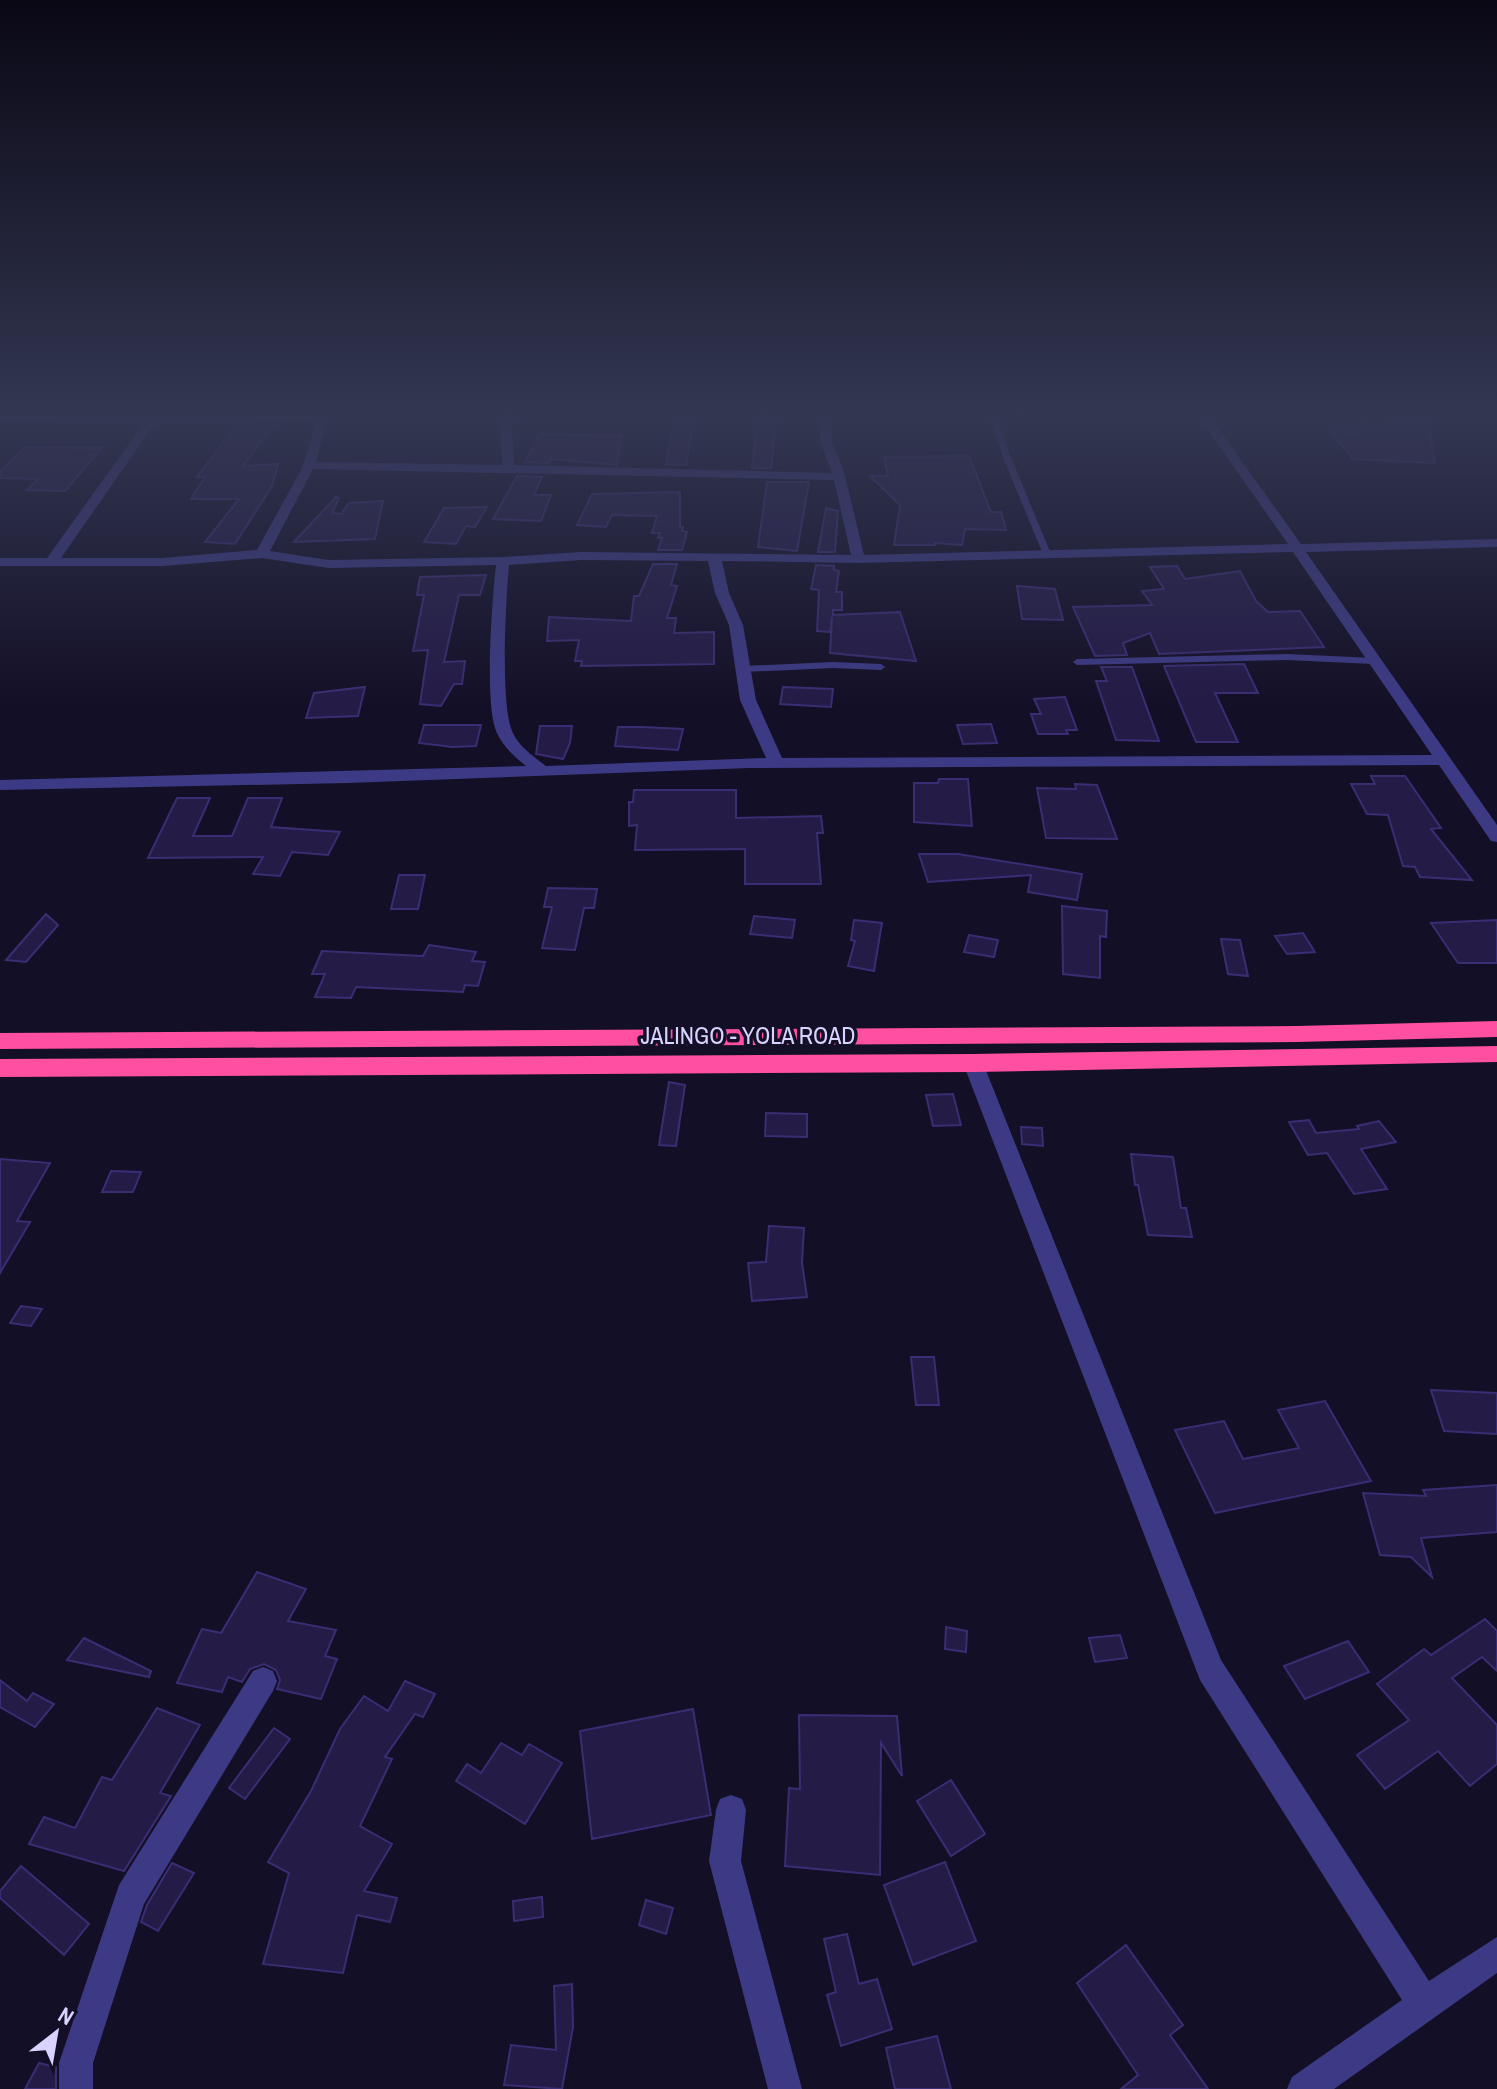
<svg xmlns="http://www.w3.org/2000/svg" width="1497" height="2089" font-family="'Archivo Narrow',sans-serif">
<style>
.building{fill:#241b47;stroke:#3b2d73;stroke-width:2}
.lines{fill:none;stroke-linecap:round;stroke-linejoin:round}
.lane{fill:#3d3a85;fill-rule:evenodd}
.street{fill:#3d3a85;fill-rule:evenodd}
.highway{fill:#ff4fa3;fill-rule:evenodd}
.labels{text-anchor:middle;stroke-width:7;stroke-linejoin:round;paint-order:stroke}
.street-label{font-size:24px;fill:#d9d4ff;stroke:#130f26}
</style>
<rect width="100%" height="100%" fill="#130f26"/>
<!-- building -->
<g class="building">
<polygon points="676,414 695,414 686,465 666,464"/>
<polygon points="758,414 777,414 771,468 752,468"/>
<polygon points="1396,414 1427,417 1435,463 1353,459 1329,430 1356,433 1360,424 1388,429"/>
<polygon points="238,424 273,425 243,466 278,464 272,486 235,544 205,542 239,499 191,499 205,477 197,477"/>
<polygon points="540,434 621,436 617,465 551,459 549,463 525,462"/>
<polygon points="25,447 102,448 65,491 27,490 38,479 0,478 0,472"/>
<polygon points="969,456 991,512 1001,512 1006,530 965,529 962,545 935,543 935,545 894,545 900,505 870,476 888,476 884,457"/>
<polygon points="517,476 542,477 534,495 551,495 541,521 493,519"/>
<polygon points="767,482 809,482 797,551 758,547"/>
<polygon points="680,492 680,527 683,527 682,531 687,532 682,550 658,550 662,538 658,538 660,533 652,533 657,516 612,515 606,527 577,525 592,494"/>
<polygon points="336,497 339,498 332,513 341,514 349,503 383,501 375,539 294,542"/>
<polygon points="487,507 475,527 466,526 456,544 424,542 444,508"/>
<polygon points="826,508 838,511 835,552 818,552"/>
<polygon points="653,564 677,564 671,585 677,586 667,618 676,618 674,633 714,632 714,664 581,666 582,661 575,661 579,640 547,641 549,617 631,621 634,596 639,596"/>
<polygon points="816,565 834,566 834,570 839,571 836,592 842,592 842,610 833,610 833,615 900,612 916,661 830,653 832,617 830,632 817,631 819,590 811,589"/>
<polygon points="1177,566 1185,579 1240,571 1256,601 1268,612 1300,611 1324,647 1159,654 1150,633 1123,643 1127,655 1095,656 1073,607 1152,605 1142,591 1164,589 1150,567"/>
<polygon points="486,575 480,595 459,595 444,662 465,661 462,684 454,684 441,706 420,704 428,650 413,651 424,595 417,595 420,577"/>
<polygon points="1017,586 1055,589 1063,620 1022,619"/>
<polygon points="1244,664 1258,693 1215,693 1238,742 1196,742 1164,666"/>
<polygon points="1101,667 1132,667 1159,741 1116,740 1096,681 1107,681"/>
<polygon points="365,687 358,716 306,718 314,693"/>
<polygon points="783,687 833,689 831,707 780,704"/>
<polygon points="1065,697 1077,730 1066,730 1068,734 1038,734 1031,714 1041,714 1034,699"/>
<polygon points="991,724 997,743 963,744 957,725"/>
<polygon points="424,725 481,725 476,746 452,747 419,743"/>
<polygon points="540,726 572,726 570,743 563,759 536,754"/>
<polygon points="618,727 642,727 683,729 678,750 615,746"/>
<polygon points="1371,776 1405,776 1441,828 1431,829 1472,880 1420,877 1415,867 1403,866 1388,815 1367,814 1351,784 1375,784"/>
<polygon points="939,779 968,779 972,826 914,822 914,783 938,783"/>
<polygon points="1075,784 1097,785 1117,839 1046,838 1037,788 1076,789"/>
<polygon points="634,790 736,790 736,818 821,816 823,833 817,833 821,884 745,884 745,849 635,850 637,825 629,826 629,802 633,802"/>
<polygon points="177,798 210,798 193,836 232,836 248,798 282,798 271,827 340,832 328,855 292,852 280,876 253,874 263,857 148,858"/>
<polygon points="919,854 958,854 1082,874 1077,900 1028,892 1031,875 928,882"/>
<polygon points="399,875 425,875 418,909 391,909"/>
<polygon points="548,888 597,889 594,908 584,908 575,950 542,948 552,907 544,907"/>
<polygon points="1062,906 1107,911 1106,937 1100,936 1100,978 1063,974"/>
<polygon points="46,914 58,925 26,962 6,960"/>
<polygon points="754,916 795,920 792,938 750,934"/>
<polygon points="854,920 882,923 874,971 848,966 855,941 851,940"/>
<polygon points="1497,920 1497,963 1458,963 1431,923"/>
<polygon points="1303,933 1315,952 1287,954 1275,936"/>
<polygon points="969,935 998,940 994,957 964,952"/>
<polygon points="1221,939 1240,940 1248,976 1228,974"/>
<polygon points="429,945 476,952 472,961 485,962 478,986 465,985 463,992 356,987 351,998 315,997 325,974 312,974 322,951 423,956"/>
<polygon points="669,1082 685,1085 676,1146 659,1145"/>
<polygon points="953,1094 961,1125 933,1126 926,1095"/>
<polygon points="766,1113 807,1114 807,1137 765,1136"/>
<polygon points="1309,1120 1316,1133 1359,1129 1357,1126 1379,1121 1396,1142 1361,1149 1387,1189 1354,1194 1327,1153 1308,1155 1289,1122"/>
<polygon points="1021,1127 1042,1128 1043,1146 1022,1144"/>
<polygon points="1131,1154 1173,1157 1181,1208 1186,1208 1192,1237 1148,1235 1138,1185 1135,1185"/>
<polygon points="0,1159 50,1163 17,1221 30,1222 0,1273"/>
<polygon points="111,1171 141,1172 133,1192 102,1192"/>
<polygon points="769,1226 804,1228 802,1263 807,1297 752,1301 748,1263 766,1262"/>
<polygon points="21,1306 42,1309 31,1326 10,1323"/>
<polygon points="911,1357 934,1357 939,1405 916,1405"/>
<polygon points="1431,1390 1497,1393 1497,1434 1444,1431"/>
<polygon points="1325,1401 1371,1481 1215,1513 1175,1430 1224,1421 1243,1459 1299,1448 1278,1410"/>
<polygon points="1497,1485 1497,1532 1421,1538 1432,1577 1411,1557 1380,1555 1363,1493 1426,1496 1423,1490"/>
<polygon points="257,1572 306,1589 288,1621 336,1630 325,1656 337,1659 321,1699 277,1689 280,1680 276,1670 264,1664 250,1669 242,1682 228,1677 222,1692 177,1683 202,1629 221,1633"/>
<polygon points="1485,1619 1497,1631 1497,1671 1482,1657 1452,1678 1497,1725 1497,1764 1470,1786 1438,1751 1385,1789 1357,1755 1409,1720 1377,1684 1424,1649 1431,1655"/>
<polygon points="946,1627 967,1631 966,1652 945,1649"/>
<polygon points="1120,1635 1127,1658 1095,1662 1089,1638"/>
<polygon points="84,1638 151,1671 149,1677 67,1660"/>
<polygon points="1348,1641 1369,1672 1305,1699 1284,1666"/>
<polygon points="0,1680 27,1701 33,1693 54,1704 35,1727 0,1707"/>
<polygon points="405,1681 435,1694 423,1717 415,1714 385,1757 392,1759 360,1826 392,1844 364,1891 397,1898 390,1922 357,1915 343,1973 263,1964 289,1873 268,1862 311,1791 340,1729 364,1696 388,1711"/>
<polygon points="157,1708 200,1725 160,1793 171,1796 124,1871 29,1844 44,1817 75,1828 102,1777 112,1780"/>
<polygon points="693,1709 711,1815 592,1839 580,1731"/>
<polygon points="799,1715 897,1716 902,1776 881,1743 880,1875 785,1866 789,1788 800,1789"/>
<polygon points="274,1728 290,1739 245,1799 229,1788"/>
<polygon points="501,1743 522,1755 529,1744 562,1763 525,1824 456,1781 467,1764 481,1773"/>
<polygon points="951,1780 985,1834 951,1856 917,1801"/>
<polygon points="945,1862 976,1941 913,1965 884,1885"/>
<polygon points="172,1863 194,1873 158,1931 141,1922 147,1905"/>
<polygon points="21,1866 89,1924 64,1955 0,1898 0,1891"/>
<polygon points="542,1897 543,1917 514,1921 513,1901"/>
<polygon points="646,1900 673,1908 666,1934 639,1925"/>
<polygon points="847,1934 859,1984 877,1979 892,2029 841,2046 827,1995 836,1992 824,1939"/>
<polygon points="1126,1945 1183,2025 1170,2035 1208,2089 1121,2089 1138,2075 1077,1983"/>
<polygon points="572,1984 573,2027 562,2089 504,2085 511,2045 556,2050 554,1986"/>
<polygon points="937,2036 951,2089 895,2089 886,2048"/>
<polygon points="39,2063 56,2067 56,2089 25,2089"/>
</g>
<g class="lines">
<!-- lane -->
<g class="lane">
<polygon points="990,414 996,414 1010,455 1051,554 1050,556 1043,554 1002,455"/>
<polygon points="1287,654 1374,658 1378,661 1374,664 1287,660 1077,665 1073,662 1077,659"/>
<polygon points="833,662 881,664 885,667 881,670 833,668 744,672 740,669 744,666"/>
</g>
<!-- street -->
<g class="street">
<path d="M0,414L152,417L328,414L316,462L502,465L500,424L507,414H517L512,424L514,465L832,473L820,441V422L815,414H826L832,422V441L844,472L864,555L1288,544L1197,414H1208L1301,544L1497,539V547L1306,552L1497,825V842L1491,841L1439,765L749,768L348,783L0,790V780L526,766C514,756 500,744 495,728C485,696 492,601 496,565L328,568L262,558L162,566H0V558H47L144,423L0,420ZM317,419L302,468L257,550L162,558H61L155,423ZM313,469L834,480L851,555L581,552L503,557L328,560L270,551ZM1293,552L1432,755L782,758L756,700L743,625L729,593L722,561L858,563ZM581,560L708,561L715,593L729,625L740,700L766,758L546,766C533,756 518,746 512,731C500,701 506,599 509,565Z"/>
<polygon points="973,1056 980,1058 983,1063 1221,1660 1429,1981 1497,1937 1497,1973 1334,2089 1287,2089 1292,2077 1402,2000 1200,1680 963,1063 966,1058"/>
<polygon points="263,1667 273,1671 277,1681 273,1691 144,1904 93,2063 93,2089 59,2089 59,2063 119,1885 253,1671"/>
<polygon points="731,1795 742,1799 746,1810 741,1861 802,2089 768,2089 709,1861 716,1810 720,1799"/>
</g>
<!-- highway -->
<g class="highway">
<polygon points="1497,1021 1497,1037 1297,1042 0,1049 0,1033 1297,1026"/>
<polygon points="1497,1046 1497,1062 973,1072 0,1077 0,1059 973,1054"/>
</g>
</g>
<!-- sky -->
<linearGradient id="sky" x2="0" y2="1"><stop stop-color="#0a0815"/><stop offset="0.59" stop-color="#333752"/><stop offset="1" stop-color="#333752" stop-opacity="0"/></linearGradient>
<rect width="1497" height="706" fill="url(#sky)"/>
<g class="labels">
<!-- street labels -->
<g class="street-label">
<text x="748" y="1044">JALINGO - YOLA ROAD</text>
</g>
</g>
<!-- north arrow -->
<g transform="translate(56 2033) rotate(31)" stroke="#130f26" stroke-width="6" paint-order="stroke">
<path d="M0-6L14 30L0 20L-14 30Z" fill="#d9d4ff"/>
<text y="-12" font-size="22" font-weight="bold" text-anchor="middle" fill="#d9d4ff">N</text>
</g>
</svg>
